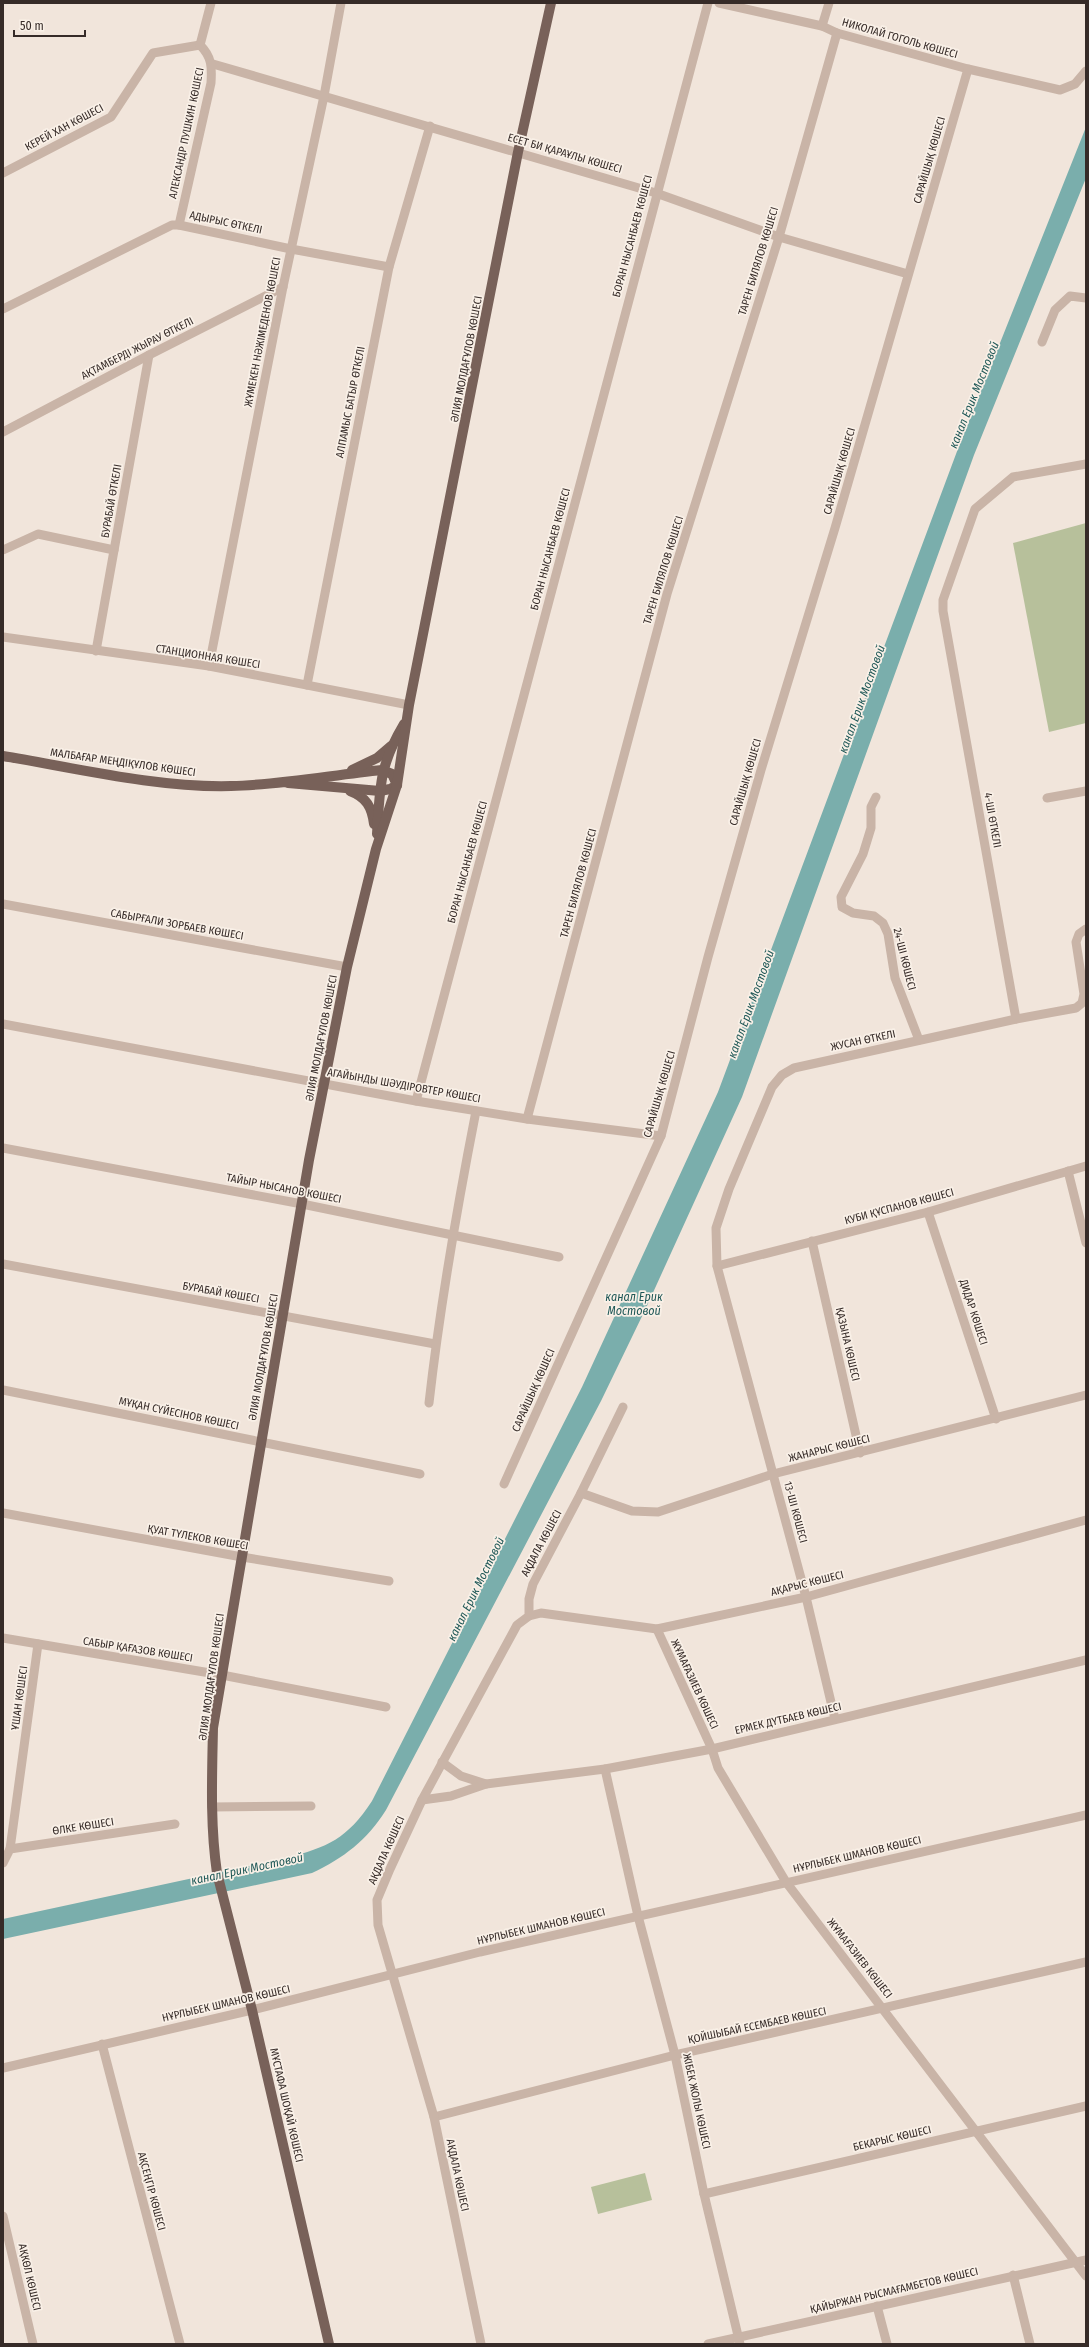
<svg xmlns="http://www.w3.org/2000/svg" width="1089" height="2347" font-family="'Fira Sans Condensed',sans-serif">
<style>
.green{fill:#b7c09b}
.water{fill:#7aaeac}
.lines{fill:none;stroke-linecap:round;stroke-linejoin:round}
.minor{stroke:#c9b4a7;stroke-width:9}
.major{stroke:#786159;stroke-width:10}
.labels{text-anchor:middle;stroke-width:3.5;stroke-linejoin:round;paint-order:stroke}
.street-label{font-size:11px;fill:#362b28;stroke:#f9f0e7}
.water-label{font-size:12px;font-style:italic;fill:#1e5756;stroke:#f9f0e7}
</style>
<rect width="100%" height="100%" fill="#f1e5db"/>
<!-- green -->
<g class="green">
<polygon points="1086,523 1086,723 1049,732 1013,543"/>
<polygon points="645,2173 652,2200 598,2214 591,2187"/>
</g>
<!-- water -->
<path class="water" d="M1086,127V178L974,455L742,1097L646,1308L601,1401L386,1810C367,1840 344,1858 312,1873L3,1939V1919L286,1858C328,1847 347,1839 372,1801L582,1387L718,1092L959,446Z"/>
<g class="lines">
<!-- minor -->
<g class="minor">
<polyline points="719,3 822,26 837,33 968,69 1060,90 1075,84 1086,71"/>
<polyline points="822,26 829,3"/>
<polyline points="213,64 656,193 779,237 908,274"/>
<polyline points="3,173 111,117 153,53 200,45"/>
<path d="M179,225L211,83C212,67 212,57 200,45L211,3"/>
<polyline points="3,309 172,225 179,225 291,249 389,267"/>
<polyline points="1042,342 1055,310 1070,296 1086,298"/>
<polyline points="3,432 149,355 283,287"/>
<polyline points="3,550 38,534 114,550"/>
<polyline points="3,637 209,666 409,705"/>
<polyline points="96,651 149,355"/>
<polyline points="209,666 283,287 324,96 341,3"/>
<polyline points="307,685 389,267 430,126"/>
<polyline points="876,797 871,807 871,828 863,854 841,897 842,907 853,913 874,916 883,923 888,934 895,978 919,1040"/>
<polyline points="1047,798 1086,791"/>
<polyline points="3,904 347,967"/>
<polyline points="1016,1019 943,611 943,600 975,509 1013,477 1086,464"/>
<polyline points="3,1024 416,1101 527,1119 661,1136"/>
<polyline points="416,1101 708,3"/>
<polyline points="527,1119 667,594 779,237 837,33"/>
<polyline points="3,1148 302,1204 559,1257"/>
<polyline points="1068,1171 1086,1243"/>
<polyline points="928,1212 996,1419"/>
<polyline points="812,1241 860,1453"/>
<polyline points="3,1264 435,1344"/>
<polyline points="717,1266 928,1212 1086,1166"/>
<polyline points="3,1390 420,1474"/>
<path d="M429,1403C440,1305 457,1208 476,1111"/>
<polyline points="504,1484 661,1136 708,957 761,770 835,528 968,69"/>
<polyline points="581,1493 632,1511 658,1512 773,1474 1086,1395"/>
<polyline points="3,1513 242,1557 389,1581"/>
<polyline points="529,1616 541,1613 657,1629 806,1597 1086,1520"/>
<polyline points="657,1629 712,1749 718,1768 786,1882 1086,2276"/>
<polyline points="3,1638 222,1675 386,1707"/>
<polyline points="835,1719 806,1597 717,1266 716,1228 729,1189 772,1087 782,1075 794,1068 1016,1019 1076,1008 1082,1003 1084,994 1076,942 1079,934 1086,929"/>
<polyline points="442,1762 461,1776 486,1784"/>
<polyline points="605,1769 638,1916 675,2055 704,2194 740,2344"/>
<polyline points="422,1800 451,1796 486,1784 605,1769 712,1749 1086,1660"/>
<polyline points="212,1807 311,1806"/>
<polyline points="10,1849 38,1644"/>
<polyline points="3,1863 10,1849 175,1824"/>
<polyline points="102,2044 180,2344"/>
<polyline points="3,2068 252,2010 480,1952 1086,1815"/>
<polyline points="434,2117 675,2055 1086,1962"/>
<polyline points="704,2194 1086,2106"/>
<polyline points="3,2216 33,2344"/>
<polyline points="1013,2275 1030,2344"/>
<polyline points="877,2306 887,2344"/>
<polyline points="481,2344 434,2117 378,1925 377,1900 390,1869 422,1800 517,1625 529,1616 529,1599 533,1584 581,1493 623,1407"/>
<polyline points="708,2344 1086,2260"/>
</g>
<!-- major -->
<g class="major">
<path d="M3,756C75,768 159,788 231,786C282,785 332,775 382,770L392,774L397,785L390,789L380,791L288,783"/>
<polyline points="352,770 377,758 391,746"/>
<path d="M350,791C366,797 372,807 374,824"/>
<path d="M377,834C380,787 379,766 404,724"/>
<path d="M329,2344L252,2010L217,1873C210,1825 212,1776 213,1728L309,1160L347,967L376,849L397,785L409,705L518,152L551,3"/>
</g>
</g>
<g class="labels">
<!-- street labels -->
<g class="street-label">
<text transform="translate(900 38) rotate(16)" y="4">НИКОЛАЙ ГОГОЛЬ КӨШЕСІ</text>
<text transform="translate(64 127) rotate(-28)" y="4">КЕРЕЙ ХАН КӨШЕСІ</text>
<text transform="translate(186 133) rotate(-78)" y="4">АЛЕКСАНДР ПУШКИН КӨШЕСІ</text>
<text transform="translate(565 153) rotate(16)" y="4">ЕСЕТ БИ ҚАРАҰЛЫ КӨШЕСІ</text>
<text transform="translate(929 160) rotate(-74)" y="4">САРАЙШЫҚ КӨШЕСІ</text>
<text transform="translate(226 222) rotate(12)" y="4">АДЫРЫС ӨТКЕЛІ</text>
<text transform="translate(632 236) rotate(-75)" y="4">БОРАН НЫСАНБАЕВ КӨШЕСІ</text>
<text transform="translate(758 261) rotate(-73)" y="4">ТАРЕН БИЛЯЛОВ КӨШЕСІ</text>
<text transform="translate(262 332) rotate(-79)" y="4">ЖҰМЕКЕН НӘЖІМЕДЕНОВ КӨШЕСІ</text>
<text transform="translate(137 348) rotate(-27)" y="4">АҚТАМБЕРДІ ЖЫРАУ ӨТКЕЛІ</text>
<text transform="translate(466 359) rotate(-79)" y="4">ӘЛИЯ МОЛДАҒҰЛОВ КӨШЕСІ</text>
<text transform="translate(350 402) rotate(-79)" y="4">АЛПАМЫС БАТЫР ӨТКЕЛІ</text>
<text transform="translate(839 471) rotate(-74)" y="4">САРАЙШЫҚ КӨШЕСІ</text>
<text transform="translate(111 501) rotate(-80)" y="4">БУРАБАЙ ӨТКЕЛІ</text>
<text transform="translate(550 549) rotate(-75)" y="4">БОРАН НЫСАНБАЕВ КӨШЕСІ</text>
<text transform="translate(663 570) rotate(-73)" y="4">ТАРЕН БИЛЯЛОВ КӨШЕСІ</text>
<text transform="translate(208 656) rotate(9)" y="4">СТАНЦИОННАЯ КӨШЕСІ</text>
<text transform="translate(123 762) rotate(8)" y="4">МАЛБАҒАР МЕҢДІҚҰЛОВ КӨШЕСІ</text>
<text transform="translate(745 782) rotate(-74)" y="4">САРАЙШЫҚ КӨШЕСІ</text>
<text transform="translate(993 820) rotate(80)" y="4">4-ШI ӨТКЕЛI</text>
<text transform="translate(467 862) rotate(-75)" y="4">БОРАН НЫСАНБАЕВ КӨШЕСІ</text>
<text transform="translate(578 883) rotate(-75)" y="4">ТАРЕН БИЛЯЛОВ КӨШЕСІ</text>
<text transform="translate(177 924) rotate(10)" y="4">САБЫРҒАЛИ ЗОРБАЕВ КӨШЕСІ</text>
<text transform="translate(905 959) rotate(76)" y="4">24-ШІ КӨШЕСI</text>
<text transform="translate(321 1038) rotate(-79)" y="4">ӘЛИЯ МОЛДАҒҰЛОВ КӨШЕСІ</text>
<text transform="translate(863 1040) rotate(-12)" y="4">ЖУСАН ӨТКЕЛІ</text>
<text transform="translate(404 1085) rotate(10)" y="4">АГАЙЫНДЫ ШӘУДІРОВТЕР КӨШЕСI</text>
<text transform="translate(659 1094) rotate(-74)" y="4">САРАЙШЫҚ КӨШЕСІ</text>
<text transform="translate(284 1188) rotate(11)" y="4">ТАЙЫР НЫСАНОВ КӨШЕСI</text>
<text transform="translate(899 1206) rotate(-15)" y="4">КУБИ ҚҰСПАНОВ КӨШЕСI</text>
<text transform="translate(221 1292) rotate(10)" y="4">БУРАБАЙ КӨШЕСI</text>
<text transform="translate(974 1312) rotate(72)" y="4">ДИДАР КӨШЕСІ</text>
<text transform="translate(848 1344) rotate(77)" y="4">ҚАЗЫНА КӨШЕСІ</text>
<text transform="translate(263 1357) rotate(-80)" y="4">ӘЛИЯ МОЛДАҒҰЛОВ КӨШЕСІ</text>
<text transform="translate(533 1390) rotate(-66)" y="4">САРАЙШЫҚ КӨШЕСІ</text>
<text transform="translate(179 1413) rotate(12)" y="4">МҰҚАН СҮЙЕСІНОВ КӨШЕСІ</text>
<text transform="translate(829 1448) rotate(-14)" y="4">ЖАНАРЫС КӨШЕСІ</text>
<text transform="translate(796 1512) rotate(75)" y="4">13-ШІ КӨШЕСI</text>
<text transform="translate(198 1537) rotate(10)" y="4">ҚУАТ ТҮЛЕКОВ КӨШЕСІ</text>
<text transform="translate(541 1543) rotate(-62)" y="4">АҚДАЛА КӨШЕСІ</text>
<text transform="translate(807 1583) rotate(-14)" y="4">АҚАРЫС КӨШЕСI</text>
<text transform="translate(138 1649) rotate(9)" y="4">САБЫР ҚАҒАЗОВ КӨШЕСІ</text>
<text transform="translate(211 1677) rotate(-82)" y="4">ӘЛИЯ МОЛДАҒҰЛОВ КӨШЕСІ</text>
<text transform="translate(695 1684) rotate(65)" y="4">ЖҰМАҒАЗИЕВ КӨШЕСІ</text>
<text transform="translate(19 1698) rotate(-82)" y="4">ҰШАН КӨШЕСІ</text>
<text transform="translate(788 1718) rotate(-13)" y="4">ЕРМЕК ДҮТБАЕВ КӨШЕСI</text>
<text transform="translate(83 1826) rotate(-9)" y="4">ӨЛКЕ КӨШЕСІ</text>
<text transform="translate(386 1850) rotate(-66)" y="4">АҚДАЛА КӨШЕСІ</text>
<text transform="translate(857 1854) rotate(-13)" y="4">НҰРЛЫБЕК ШМАНОВ КӨШЕСІ</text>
<text transform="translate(541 1926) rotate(-13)" y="4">НҰРЛЫБЕК ШМАНОВ КӨШЕСІ</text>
<text transform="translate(860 1958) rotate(52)" y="4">ЖҰМАҒАЗИЕВ КӨШЕСІ</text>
<text transform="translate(226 2003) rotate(-13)" y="4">НҰРЛЫБЕК ШМАНОВ КӨШЕСІ</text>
<text transform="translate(757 2025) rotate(-12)" y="4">ҚОЙШЫБАЙ ЕСЕМБАЕВ КӨШЕСІ</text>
<text transform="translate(697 2101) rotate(78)" y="4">ЖІБЕК ЖОЛЫ КӨШЕСІ</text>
<text transform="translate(287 2105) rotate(77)" y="4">МҰСТАФА ШОҚАЙ КӨШЕСI</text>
<text transform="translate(892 2138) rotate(-13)" y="4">БЕКАРЫС КӨШЕСІ</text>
<text transform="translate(458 2175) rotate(78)" y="4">АҚДАЛА КӨШЕСІ</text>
<text transform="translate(152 2191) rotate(75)" y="4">АҚСЕҢГІР КӨШЕСІ</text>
<text transform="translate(30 2277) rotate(77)" y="4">АҚКӨЛ КӨШЕСІ</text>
<text transform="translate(894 2290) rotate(-13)" y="4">ҚАЙЫРЖАН РЫСМАҒАМБЕТОВ КӨШЕСІ</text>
</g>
<!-- water labels -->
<g class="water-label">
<text transform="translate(974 395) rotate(-68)" y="4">канал Ерик Мостовой</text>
<text transform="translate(862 699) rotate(-70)" y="4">канал Ерик Мостовой</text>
<text transform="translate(751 1004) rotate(-70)" y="4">канал Ерик Мостовой</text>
<text x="634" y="1301">канал Ерик<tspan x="634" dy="14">Мостовой</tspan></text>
<text transform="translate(476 1589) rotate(-64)" y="4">канал Ерик Мостовой</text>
<text transform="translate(247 1869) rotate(-12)" y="4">канал Ерик Мостовой</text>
</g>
</g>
<!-- border -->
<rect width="1089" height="2347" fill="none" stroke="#362b28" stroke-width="8"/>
<!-- scale -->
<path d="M14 30v6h71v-6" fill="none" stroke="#362b28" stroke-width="2"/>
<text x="20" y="30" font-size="12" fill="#362b28" stroke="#f9f0e7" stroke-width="3" paint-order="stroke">50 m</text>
</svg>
